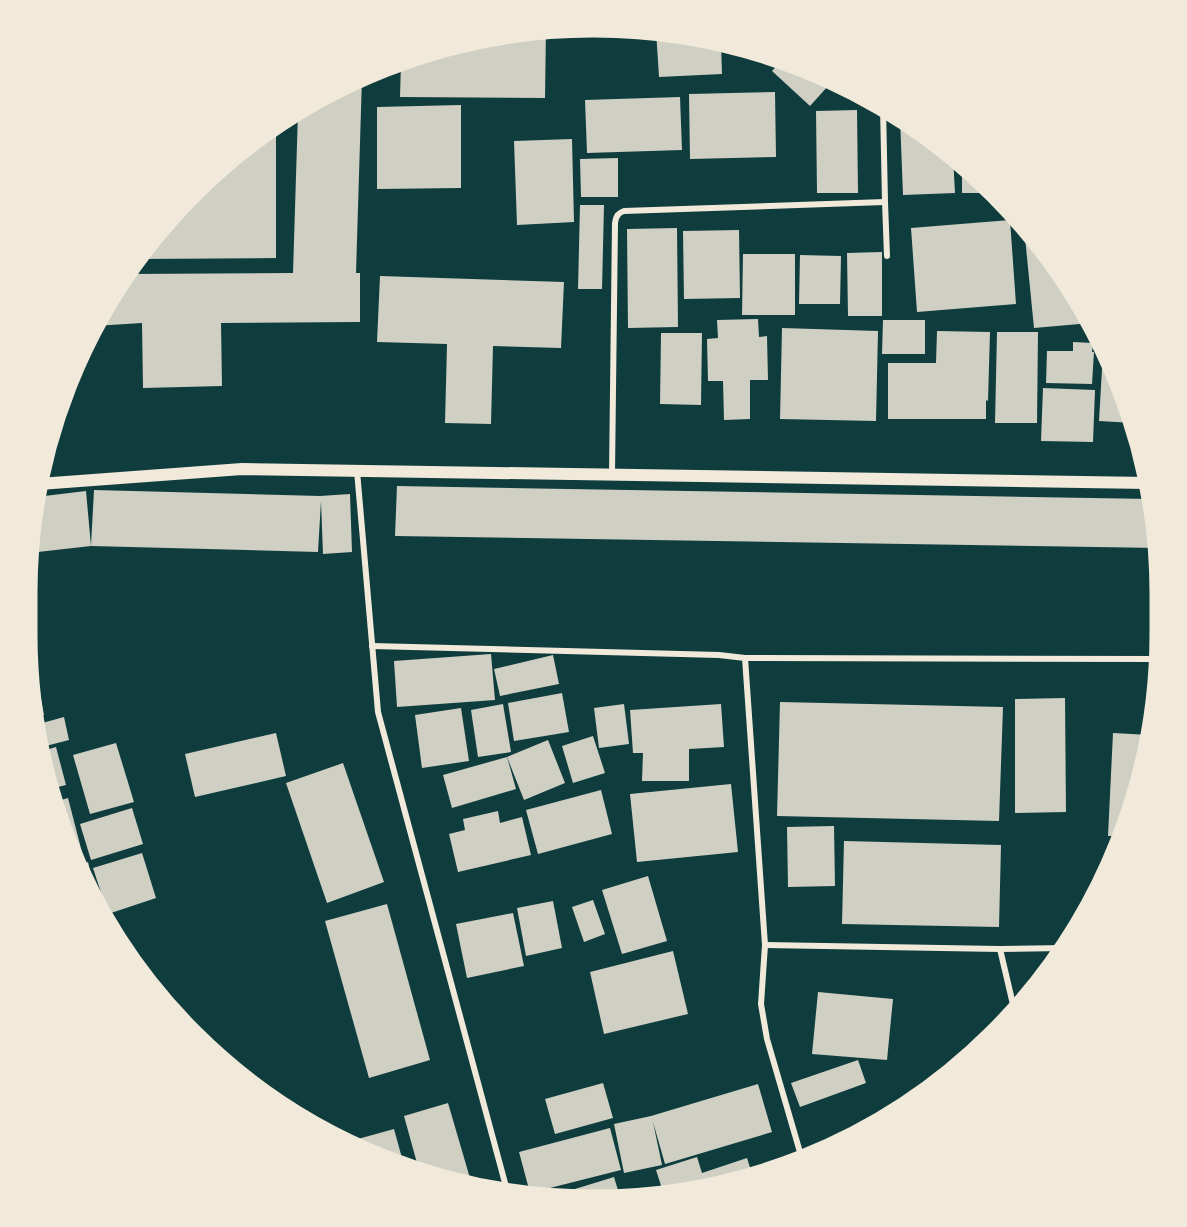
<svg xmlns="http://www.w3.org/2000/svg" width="1187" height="1227" font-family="Literata,serif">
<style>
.building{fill:#cfcfc3}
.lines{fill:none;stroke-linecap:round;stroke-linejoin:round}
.minor{stroke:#f1e9da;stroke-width:6}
.secondary{stroke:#f1e9da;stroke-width:12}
.rim{fill:none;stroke:#f1e9da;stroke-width:3}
</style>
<rect width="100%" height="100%" fill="#0f3d3e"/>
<!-- building -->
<g class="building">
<polygon points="546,28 545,98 400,97 401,62 446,45"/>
<polygon points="656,30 667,30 721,43 722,74 659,77"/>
<polygon points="783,59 814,73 828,86 810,106 772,71"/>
<polygon points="362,77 356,273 360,273 360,322 221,323 222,386 143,388 142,323 94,326 102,309 127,274 293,273 298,112 342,84"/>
<polygon points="775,92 776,157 690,159 689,94"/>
<polygon points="680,97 682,150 587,153 585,100"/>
<polygon points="461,105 461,188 377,189 377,107"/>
<polygon points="857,110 858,193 817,193 816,111"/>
<polygon points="900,118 953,156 955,193 903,195"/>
<polygon points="276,125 276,258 138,259 166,219 247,143"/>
<polygon points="572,139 574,222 517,225 514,141"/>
<polygon points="618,158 618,197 581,197 580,159"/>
<polygon points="962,162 968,166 992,193 962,193"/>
<polygon points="580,205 604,205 602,289 578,289"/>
<polygon points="1010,220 1016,304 917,312 911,228"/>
<polygon points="1024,227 1044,247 1091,323 1034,328"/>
<polygon points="677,228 678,327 628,328 627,229"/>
<polygon points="739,230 740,298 684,299 683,231"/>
<polygon points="882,252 882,316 848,316 847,253"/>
<polygon points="743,254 795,254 795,315 742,315"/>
<polygon points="800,255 841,256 840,304 799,304"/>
<polygon points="380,276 564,282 561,348 493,346 491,424 445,423 447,344 377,342"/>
<polygon points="758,319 759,337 767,336 768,380 750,380 750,419 724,420 723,381 708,381 707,339 718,338 717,320"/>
<polygon points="883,320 925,320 925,354 882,354"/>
<polygon points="782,328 878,331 876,421 780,419"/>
<polygon points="937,331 990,332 988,401 986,400 986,419 888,419 888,363 936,363"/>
<polygon points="997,332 1038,332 1037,423 995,423"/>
<polygon points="661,333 702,333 701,405 660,404"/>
<polygon points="1073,342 1093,343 1092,352 1094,352 1092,384 1046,383 1047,351 1073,351"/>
<polygon points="1103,352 1107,352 1133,423 1099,421"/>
<polygon points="1043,388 1095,390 1093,442 1041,441"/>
<polygon points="397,486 1151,499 1159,548 395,536"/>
<polygon points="94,490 320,496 350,494 352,552 323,554 321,501 318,552 91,546"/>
<polygon points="86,491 91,546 29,553 30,519 36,497"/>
<polygon points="491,654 495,700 397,707 394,661"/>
<polygon points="553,655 559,684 500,696 494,669"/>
<polygon points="34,659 44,715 34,717 28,660"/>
<polygon points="562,693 569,732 514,741 508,703"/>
<polygon points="1065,698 1066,812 1015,813 1015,699"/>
<polygon points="780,702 1003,707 999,821 777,816"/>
<polygon points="503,704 511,752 478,757 471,710"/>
<polygon points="624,704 629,744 599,748 594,708"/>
<polygon points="721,704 724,747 689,749 689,781 642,781 643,753 633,753 630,710"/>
<polygon points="461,708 469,761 422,768 415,715"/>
<polygon points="64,717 69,740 38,748 35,725"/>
<polygon points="276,733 286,776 195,797 185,754"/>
<polygon points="1113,733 1150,735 1131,816 1122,836 1108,836"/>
<polygon points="593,736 605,773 573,783 562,746"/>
<polygon points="548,740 565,783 524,800 507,757"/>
<polygon points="116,743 134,802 90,814 73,755"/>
<polygon points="56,747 66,785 50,789 39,752"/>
<polygon points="507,757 516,789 452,808 443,775"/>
<polygon points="343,763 384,882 327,903 286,783"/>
<polygon points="731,784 738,852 637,862 630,794"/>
<polygon points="601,790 612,834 538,854 526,810"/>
<polygon points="68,798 84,860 75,863 69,851 54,802"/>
<polygon points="132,808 143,844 91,860 80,824"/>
<polygon points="498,811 500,823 522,817 531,855 458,872 449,834 465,830 463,819"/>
<polygon points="834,826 835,886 788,887 787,827"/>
<polygon points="844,841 1001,845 999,927 842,924"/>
<polygon points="142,853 156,898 108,914 93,868"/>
<polygon points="88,862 95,890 92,890 77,865"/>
<polygon points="648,876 667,941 622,954 602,890"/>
<polygon points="593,900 605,934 584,942 572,907"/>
<polygon points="553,901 562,948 526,956 517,908"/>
<polygon points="387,904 430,1060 369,1078 325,921"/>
<polygon points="513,913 524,966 467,978 456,924"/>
<polygon points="673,951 688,1014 604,1034 590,972"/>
<polygon points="818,992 893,999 887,1060 812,1054"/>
<polygon points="858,1060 866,1083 800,1107 791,1083"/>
<polygon points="603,1083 613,1118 555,1134 545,1099"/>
<polygon points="758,1084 772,1132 665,1164 653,1122 662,1165 624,1173 614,1124 651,1116"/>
<polygon points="448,1103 472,1185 420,1174 404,1116"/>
<polygon points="610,1128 621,1170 530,1193 519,1152"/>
<polygon points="394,1129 405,1169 347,1142"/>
<polygon points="697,1157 702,1173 747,1158 753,1177 741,1182 664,1195 656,1170"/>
<polygon points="614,1177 621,1200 549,1198 549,1197"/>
</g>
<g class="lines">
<!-- minor -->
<g class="minor">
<polyline points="883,106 885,202 887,256"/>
<polyline points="357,471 378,712 508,1194"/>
<path d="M612,474L615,223C616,216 618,213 624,211L885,202"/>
<polyline points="372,646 719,655 745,658 1158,659"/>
<polyline points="745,658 765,945 761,1004 767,1039 802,1159"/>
<polyline points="765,945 1000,949 1064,948"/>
<polyline points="1000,949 1015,1013"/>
</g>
<!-- secondary -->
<polyline class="secondary" points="39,484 242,469 1148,483"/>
</g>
<!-- crop -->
<path d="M0 0H1187V1227H0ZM593 36H594A557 557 0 0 1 1151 593V634A557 557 0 0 1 594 1191H593A557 557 0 0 1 36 634V593A557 557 0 0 1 593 36Z" fill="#f1e9da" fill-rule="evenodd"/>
<path class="rim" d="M593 36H594A557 557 0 0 1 1151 593V634A557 557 0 0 1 594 1191H593A557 557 0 0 1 36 634V593A557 557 0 0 1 593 36Z"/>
</svg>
